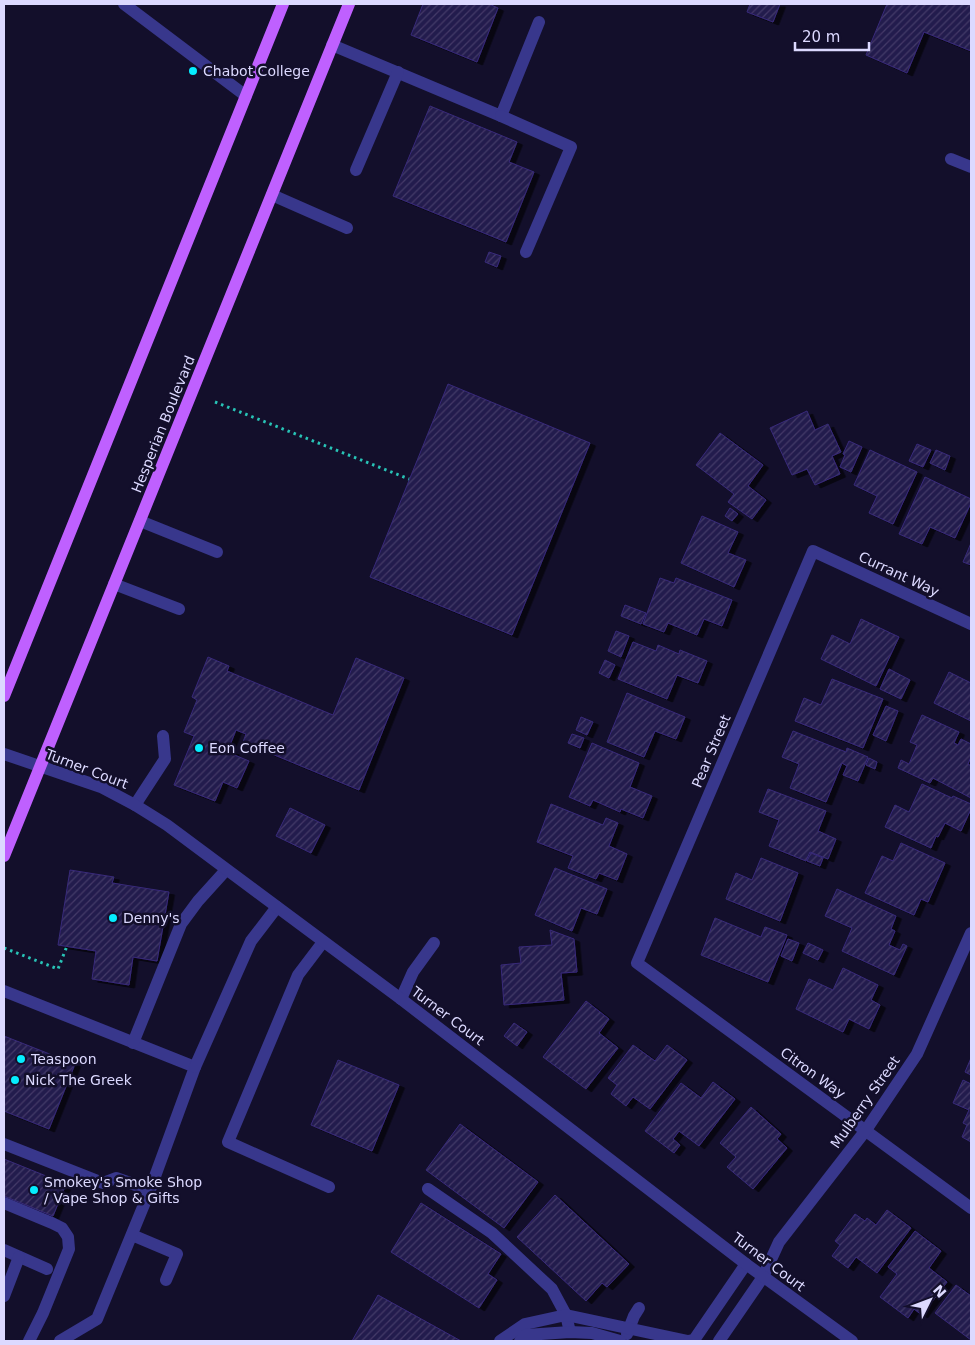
<svg xmlns="http://www.w3.org/2000/svg" width="975" height="1345" font-family="'DejaVu Sans',sans-serif">
<style>
.building{fill:url(#building-hatch);stroke:#382a7a;filter:url(#shadow)}
.lines{fill:none;stroke-linecap:round;stroke-linejoin:round}
.path{stroke:#28c3b6;stroke-width:3;stroke-dasharray:2.5 4;stroke-linecap:butt}
.service{stroke:#38378c;stroke-width:12}
.minor{stroke:#38378c;stroke-width:12}
.tertiary{stroke:#38378c;stroke-width:12}
.primary{stroke:#bf60ff;stroke-width:12}
.poi-dot{fill:#05edff;stroke:#130f2b;stroke-width:2}
.labels{text-anchor:middle;stroke-width:5;stroke-linejoin:round;paint-order:stroke}
.poi-label{font-size:14px;fill:#dcd9ff;stroke:#130f2b;text-anchor:start}
.street-label{font-size:14px;fill:#dcd9ff;stroke:#130f2b}
</style>
<defs>
<pattern id="building-hatch" width="6" height="6" patternUnits="userSpaceOnUse" patternTransform="scale(1.25)"><rect width="6" height="6" fill="#231a4d"/><path d="M-1 1l2-2M0 6l6-6M5 7l2-2" fill="none" stroke="#423b68"/></pattern>
<filter id="shadow"><feDropShadow dx="5.5" dy="3" stdDeviation="0" flood-color="#0009"/></filter>
</defs>
<rect width="100%" height="100%" fill="#130f2b"/>
<!-- building -->
<g class="building">
<polygon points="423,4 489,4 498,8 477,62 411,35"/>
<polygon points="750,4 780,4 773,22 747,12"/>
<polygon points="887,4 971,4 971,51 924,32 907,73 866,55"/>
<polygon points="430,106 517,142 509,162 534,172 506,242 393,196"/>
<polygon points="489,252 501,256 497,267 485,262"/>
<polygon points="448,384 590,443 512,635 370,577"/>
<polygon points="807,411 815,430 828,424 841,452 832,456 840,474 815,485 807,469 792,475 770,428"/>
<polygon points="720,433 763,465 748,486 766,500 752,519 728,502 734,494 696,465"/>
<polygon points="849,441 862,447 851,472 840,467 845,455 843,454"/>
<polygon points="917,444 931,450 923,467 909,461"/>
<polygon points="870,450 917,472 893,524 869,513 877,496 854,485"/>
<polygon points="936,450 950,456 945,470 930,463"/>
<polygon points="925,477 971,499 971,503 955,538 930,527 922,544 899,534"/>
<polygon points="730,508 738,514 732,521 725,516"/>
<polygon points="702,516 738,532 728,553 746,560 734,587 681,563"/>
<polygon points="971,543 971,565 963,562"/>
<polygon points="660,578 674,583 676,578 732,600 722,626 704,619 697,635 668,623 664,632 643,624"/>
<polygon points="625,605 646,613 641,624 621,616"/>
<polygon points="861,619 899,637 876,686 821,659 832,635 850,644"/>
<polygon points="616,631 629,636 621,657 608,651"/>
<polygon points="633,642 656,651 658,645 679,654 680,650 707,661 698,683 677,675 667,699 618,679"/>
<polygon points="208,657 229,666 227,671 333,715 356,658 404,678 359,790 243,742 246,734 236,730 228,750 234,752 232,754 249,761 237,788 223,782 215,801 174,785 194,736 184,732 197,700 192,697"/>
<polygon points="605,660 615,665 609,678 599,673"/>
<polygon points="889,669 910,680 901,699 880,689"/>
<polygon points="949,672 971,683 971,721 934,703"/>
<polygon points="832,679 883,699 863,748 795,721 804,698 821,705"/>
<polygon points="627,693 685,717 676,739 655,731 644,757 607,742"/>
<polygon points="886,706 898,711 886,741 873,735"/>
<polygon points="922,715 959,732 954,743 958,745 961,739 971,744 971,757 968,764 971,766 971,798 933,778 930,783 898,768 901,760 909,764 917,745 910,742"/>
<polygon points="581,717 593,722 587,735 576,730"/>
<polygon points="793,731 846,752 847,748 868,757 858,781 843,775 847,766 842,763 826,802 790,788 799,764 782,757"/>
<polygon points="572,734 584,738 580,748 568,743"/>
<polygon points="592,743 639,763 630,787 652,796 643,818 621,809 620,812 593,800 590,806 569,797"/>
<polygon points="869,758 877,762 875,769 866,765"/>
<polygon points="922,784 952,798 953,796 971,804 971,809 961,831 945,823 938,837 936,836 931,848 885,827 895,805 909,812"/>
<polygon points="768,789 826,811 818,831 836,839 828,859 810,852 806,861 769,846 779,820 759,812"/>
<polygon points="551,804 603,825 606,818 618,823 609,846 627,854 617,880 599,873 596,879 568,868 573,856 537,842"/>
<polygon points="290,808 325,825 311,853 276,836"/>
<polygon points="901,843 945,863 928,902 921,899 914,915 865,893 882,856 893,861"/>
<polygon points="811,853 823,858 820,866 807,861"/>
<polygon points="761,858 798,873 780,921 726,899 736,873 752,880"/>
<polygon points="555,868 607,889 597,914 581,908 572,931 535,915"/>
<polygon points="70,870 114,877 112,883 169,892 157,961 133,957 129,985 92,979 96,951 58,945"/>
<polygon points="837,889 896,916 891,929 895,931 889,945 900,950 903,944 907,946 894,975 842,951 852,928 825,916"/>
<polygon points="715,918 761,937 765,927 787,935 768,982 701,955"/>
<polygon points="550,930 574,939 577,972 561,973 564,1000 504,1005 501,965 521,963 519,947 552,945"/>
<polygon points="788,939 799,943 792,961 781,956"/>
<polygon points="808,943 823,950 818,960 803,953"/>
<polygon points="843,968 878,985 871,1000 880,1005 869,1029 849,1019 843,1032 796,1009 809,979 833,990"/>
<polygon points="586,1001 609,1019 599,1033 618,1048 586,1089 543,1057"/>
<polygon points="514,1023 527,1032 517,1046 504,1036"/>
<polygon points="4,1036 75,1064 49,1129 4,1111"/>
<polygon points="633,1045 655,1061 667,1045 687,1060 650,1109 633,1097 626,1106 611,1094 617,1085 608,1078"/>
<polygon points="971,1058 971,1075 965,1072"/>
<polygon points="338,1060 399,1085 372,1151 311,1125"/>
<polygon points="963,1080 971,1084 971,1142 962,1137 967,1125 963,1123 969,1110 953,1103"/>
<polygon points="713,1082 735,1099 699,1146 679,1131 673,1139 680,1145 674,1153 645,1131 681,1083 701,1098"/>
<polygon points="751,1107 781,1134 777,1139 787,1148 753,1189 727,1167 736,1157 720,1143"/>
<polygon points="460,1124 538,1182 504,1228 426,1170"/>
<polygon points="4,1159 66,1184 53,1216 4,1196"/>
<polygon points="555,1195 629,1264 607,1287 602,1283 586,1301 517,1237"/>
<polygon points="421,1203 501,1254 488,1274 497,1280 479,1308 391,1252"/>
<polygon points="887,1210 911,1228 877,1273 856,1257 848,1268 832,1256 840,1245 835,1241 855,1214 865,1221 867,1218 876,1225"/>
<polygon points="915,1231 941,1251 929,1268 947,1282 922,1315 914,1309 908,1318 880,1297 897,1274 888,1267"/>
<polygon points="956,1285 971,1296 971,1340 935,1313"/>
<polygon points="378,1295 461,1341 352,1341"/>
</g>
<g class="lines">
<!-- path -->
<g class="path">
<polyline points="215,402 409,479"/>
<polyline points="4,948 58,969 67,946"/>
</g>
<!-- service -->
<g class="service">
<polyline points="124,4 246,96"/>
<polyline points="332,45 501,116 539,22"/>
<polyline points="501,116 571,147 526,252"/>
<polyline points="951,159 971,167"/>
<polyline points="356,170 398,72"/>
<polyline points="272,195 347,228"/>
<polyline points="140,521 217,552"/>
<polyline points="114,584 179,609"/>
<polyline points="135,805 165,759 163,736"/>
<polyline points="323,942 298,975 228,1142 329,1187"/>
<polyline points="4,991 195,1067 150,1190 116,1178 103,1183 4,1144"/>
<polyline points="401,999 413,972 434,943"/>
<polyline points="133,1043 181,924 198,901 226,870"/>
<polyline points="195,1067 251,941 277,907"/>
<polyline points="4,1203 52,1223 62,1228 68,1237 69,1249 43,1313 29,1341"/>
<polyline points="132,1235 177,1254 166,1280"/>
<polyline points="4,1250 47,1269"/>
<polyline points="4,1296 19,1257"/>
<polyline points="60,1341 97,1319 150,1190"/>
</g>
<!-- minor -->
<g class="minor">
<polyline points="971,624 813,551 637,963 971,1208"/>
<polyline points="428,1189 492,1233 552,1289 566,1315 570,1332"/>
<polyline points="627,1334 634,1316 639,1308"/>
<polyline points="500,1341 525,1324 566,1315 688,1341"/>
<polyline points="520,1341 526,1335 570,1332 592,1333 620,1341"/>
<polyline points="689,1341 694,1340 746,1264"/>
<polyline points="719,1341 763,1277 779,1242 866,1130 917,1054 971,933"/>
</g>
<!-- tertiary -->
<polyline class="tertiary" points="4,754 101,787 135,805 167,825 401,999 746,1264 852,1341"/>
<!-- primary -->
<g class="primary">
<polyline points="4,696 283,4"/>
<polyline points="4,856 349,4"/>
</g>
</g>
<!-- markers -->
<g class="poi-dot">
<circle cx="193" cy="71" r="5"/>
<circle cx="199" cy="748" r="5"/>
<circle cx="113" cy="918" r="5"/>
<circle cx="21" cy="1059" r="5"/>
<circle cx="15" cy="1080" r="5"/>
<circle cx="34" cy="1190" r="5"/>
</g>
<g class="labels">
<!-- poi labels -->
<g class="poi-label">
<text x="203" y="76">Chabot College</text>
<text x="209" y="753">Eon Coffee</text>
<text x="123" y="923">Denny's</text>
<text x="31" y="1064">Teaspoon</text>
<text x="25" y="1085">Nick The Greek</text>
<text x="44" y="1187">Smokey's Smoke Shop<tspan x="44" dy="16">/ Vape Shop &amp; Gifts</tspan></text>
</g>
<!-- street labels -->
<g class="street-label">
<text transform="translate(163 424) rotate(-68)" y="5">Hesperian Boulevard</text>
<text transform="translate(899 574) rotate(25)" y="5">Currant Way</text>
<text transform="translate(711 751) rotate(-67)" y="5">Pear Street</text>
<text transform="translate(87 769) rotate(21)" y="5">Turner Court</text>
<text transform="translate(448 1016) rotate(37)" y="5">Turner Court</text>
<text transform="translate(813 1073) rotate(36)" y="5">Citron Way</text>
<text transform="translate(865 1102) rotate(-55)" y="5">Mulberry Street</text>
<text transform="translate(769 1262) rotate(37)" y="5">Turner Court</text>
</g>
</g>
<!-- border -->
<rect width="975" height="1345" fill="none" stroke="#dcd9ff" stroke-width="10"/>
<!-- north arrow -->
<g transform="translate(930 1300) rotate(48)" stroke="#130f2b" stroke-width="4" paint-order="stroke">
<path d="M0-4L9 19L0 12L-9 19Z" fill="#dcd9ff"/>
<text y="-8" font-size="14" font-weight="bold" text-anchor="middle" fill="#dcd9ff">N</text>
</g>
<!-- scale -->
<path d="M795 42v8h74v-8" fill="none" stroke="#dcd9ff" stroke-width="2.5"/>
<text x="802" y="42" font-size="15" fill="#dcd9ff" stroke="#130f2b" stroke-width="4" paint-order="stroke">20 m</text>
</svg>
